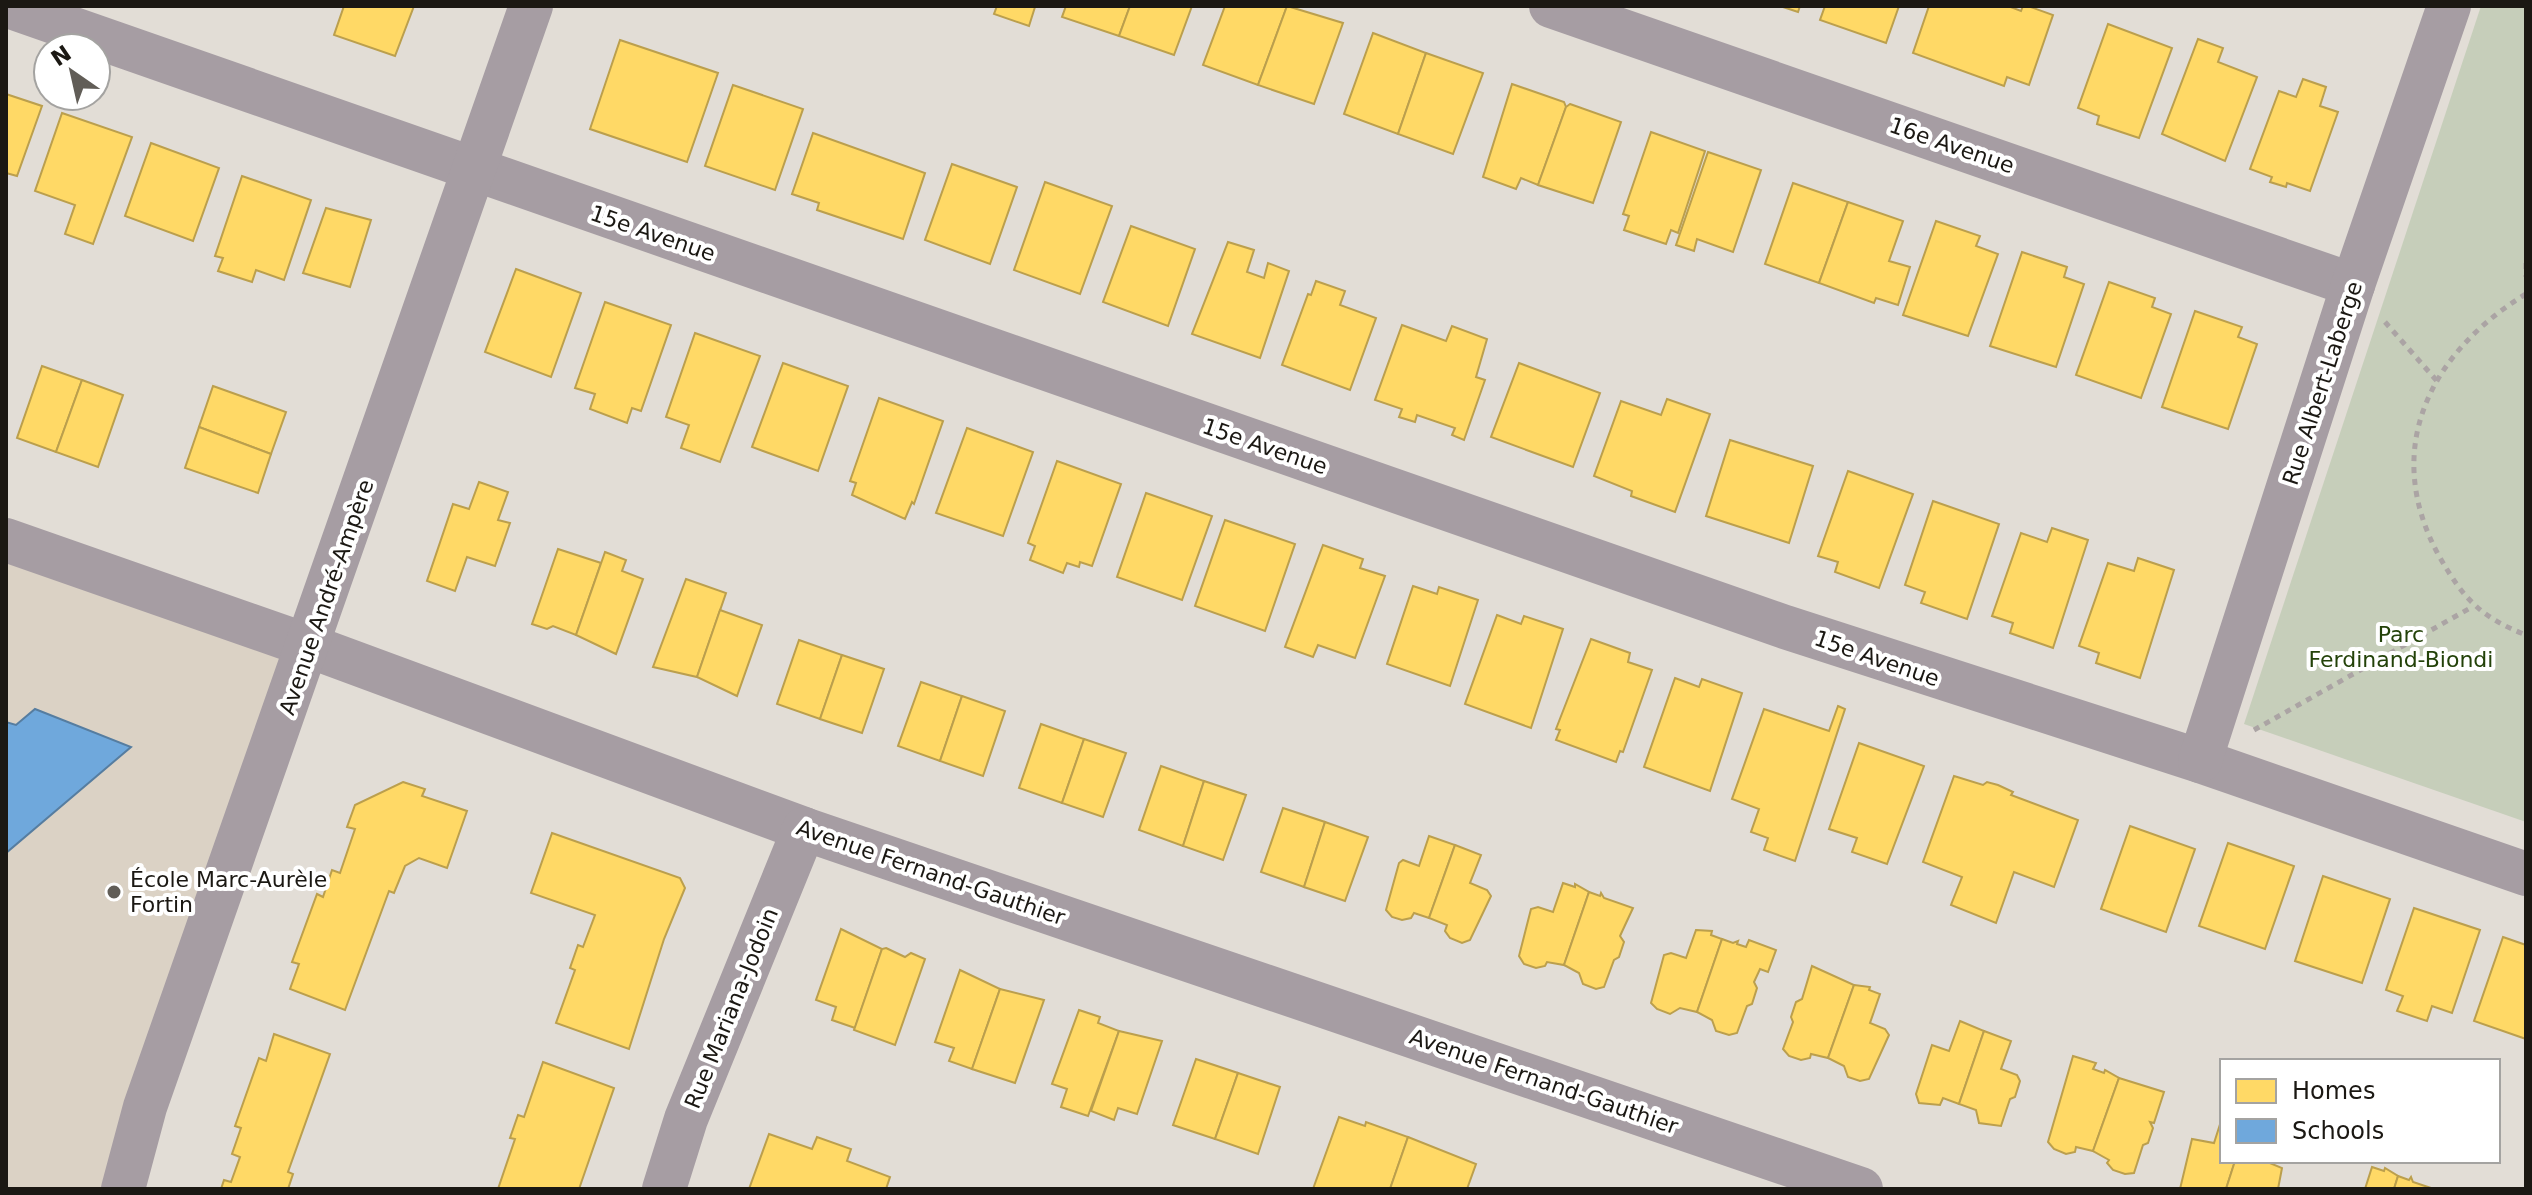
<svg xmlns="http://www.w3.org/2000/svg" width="2532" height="1195" font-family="'DejaVu Sans',sans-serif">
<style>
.built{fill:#dbd2c5}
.green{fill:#c6ceba}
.homes{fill:#ffd966;stroke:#bb9f4d;stroke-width:2}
.schools{fill:#6fa8dc;stroke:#567da0;stroke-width:2}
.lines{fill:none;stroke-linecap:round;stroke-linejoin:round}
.path{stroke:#aba4a4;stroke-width:5;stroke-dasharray:6 6;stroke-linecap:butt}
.minor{stroke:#a69da3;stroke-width:44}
.poi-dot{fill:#615d57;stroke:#fff;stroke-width:3}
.labels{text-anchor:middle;stroke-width:8;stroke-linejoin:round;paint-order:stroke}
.street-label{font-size:22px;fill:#1b1813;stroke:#fff}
.park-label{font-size:22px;fill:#234209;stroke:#fff}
.poi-label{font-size:22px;fill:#1b1813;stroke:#fff;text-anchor:start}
</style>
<rect width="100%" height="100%" fill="#e2ddd6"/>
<!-- built -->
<polygon class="built" points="6,540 309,646 123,1189 6,1189"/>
<!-- green -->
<polygon class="green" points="2481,6 2526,6 2526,822 2244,724"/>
<!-- homes -->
<g class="homes">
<polygon points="344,6 414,6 395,56 334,35"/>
<polygon points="997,6 1038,6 1035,7 1029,26 994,14"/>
<polygon points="1066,6 1130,6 1119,36 1062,17"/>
<polygon points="1130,6 1192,6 1174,55 1119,36"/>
<polygon points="1225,6 1287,6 1258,85 1203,65"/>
<polygon points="1287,6 1343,23 1314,104 1258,85"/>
<polygon points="1780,6 1800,6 1798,12"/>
<polygon points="1825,6 1899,6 1886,43 1820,20"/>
<polygon points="1929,6 2008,6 2021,11 2023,6 2028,6 2053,15 2029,85 2007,77 2004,86 1913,53"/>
<polygon points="2108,24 2172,48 2139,138 2097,124 2099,116 2078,108"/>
<polygon points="1373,33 1426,53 1398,134 1344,114"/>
<polygon points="2198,39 2223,48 2218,62 2257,77 2225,161 2162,134"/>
<polygon points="620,40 718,73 687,162 590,129"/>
<polygon points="1426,53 1483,73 1453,154 1398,134"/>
<polygon points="2303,79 2326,87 2320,106 2338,112 2310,191 2287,183 2286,187 2270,182 2272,177 2250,169 2279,91 2296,97"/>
<polygon points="1512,84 1564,102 1566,107 1538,185 1521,178 1516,189 1483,177"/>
<polygon points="733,85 803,109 775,190 705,166"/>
<polygon points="6,94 42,106 17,176 6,173"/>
<polygon points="1570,104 1621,122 1593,203 1538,185 1566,107"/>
<polygon points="62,113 132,137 93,244 65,234 75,205 35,191"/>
<polygon points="1651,132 1705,151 1678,233 1671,230 1666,244 1624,230 1629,216 1623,214"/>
<polygon points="813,133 925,173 903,239 817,210 819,203 792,194"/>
<polygon points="151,143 219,168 193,241 125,216"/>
<polygon points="1708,152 1761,170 1733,252 1697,239 1694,251 1676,245"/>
<polygon points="952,164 1017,187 990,264 925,240"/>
<polygon points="242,176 311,200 284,280 256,270 252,282 218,271 223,258 215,256"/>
<polygon points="1045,182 1112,206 1080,294 1014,270"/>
<polygon points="1793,183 1848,202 1819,283 1765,264"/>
<polygon points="1848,202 1903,221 1889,261 1910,267 1898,305 1876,298 1874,303 1819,283"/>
<polygon points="326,208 371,220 350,287 303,273"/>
<polygon points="1936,221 1980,236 1976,246 1998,254 1968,336 1903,315"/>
<polygon points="1131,226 1195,249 1168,326 1103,302"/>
<polygon points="1228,242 1254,250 1247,272 1264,278 1268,263 1289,271 1260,358 1192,334"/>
<polygon points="2022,252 2067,267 2064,277 2084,284 2056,367 1990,346"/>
<polygon points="516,269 581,293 551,377 485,352"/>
<polygon points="1316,281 1345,291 1340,305 1376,318 1350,390 1282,365 1308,294 1311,295"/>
<polygon points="2109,282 2155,298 2152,307 2171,314 2141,398 2076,375"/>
<polygon points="605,302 671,325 641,411 632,408 627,423 590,409 595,394 575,388"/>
<polygon points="2195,311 2242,327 2238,337 2257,344 2228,429 2162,407"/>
<polygon points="1402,325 1446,341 1452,326 1487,339 1476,377 1485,380 1464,440 1452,435 1455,428 1417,415 1415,422 1399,417 1402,409 1375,400"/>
<polygon points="695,333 760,356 720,462 681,448 689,425 666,417"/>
<polygon points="783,363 848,386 818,471 752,447"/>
<polygon points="1519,363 1600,393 1573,467 1491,437"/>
<polygon points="42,366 82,380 56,452 17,438"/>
<polygon points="82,380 123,395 98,467 56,452"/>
<polygon points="213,386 286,412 271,454 199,427"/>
<polygon points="879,398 943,421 914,504 912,502 905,519 852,495 856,483 850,481"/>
<polygon points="1667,399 1710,414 1675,512 1631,496 1632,491 1594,476 1621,401 1661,415"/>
<polygon points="199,427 271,454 258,493 185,468"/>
<polygon points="967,428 1033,452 1003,536 936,513"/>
<polygon points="1730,440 1813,466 1789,543 1706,516"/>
<polygon points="1057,461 1121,484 1092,566 1080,562 1079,567 1067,563 1063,573 1030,560 1035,546 1028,543"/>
<polygon points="1848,471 1913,494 1879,588 1835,572 1838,562 1818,556"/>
<polygon points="479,482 508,492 498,520 510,523 495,566 467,557 455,591 427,581 453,504 469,509"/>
<polygon points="1146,493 1212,516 1182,600 1117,577"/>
<polygon points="1933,501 1999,524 1967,619 1921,603 1925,592 1905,585"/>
<polygon points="1225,520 1295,544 1265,631 1195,606"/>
<polygon points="2052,528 2088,540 2053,648 2010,633 2013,623 1992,616 2021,533 2047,542"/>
<polygon points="1323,545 1363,559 1360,568 1385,576 1355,658 1318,645 1313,657 1285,647"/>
<polygon points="558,549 601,563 576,635 553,626 547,629 532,624"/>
<polygon points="605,552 626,560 622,571 643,579 616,654 576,635"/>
<polygon points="2138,558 2174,570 2140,678 2096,663 2099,653 2079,646 2108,563 2134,571"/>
<polygon points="686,579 726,593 697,677 653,667"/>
<polygon points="1413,586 1437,594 1439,587 1478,600 1450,686 1387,664"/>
<polygon points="720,610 762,625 737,696 697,677"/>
<polygon points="1497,615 1521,624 1524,616 1563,629 1531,728 1465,704"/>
<polygon points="1591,639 1630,653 1628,662 1652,670 1623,752 1620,751 1616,762 1556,740 1560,730 1556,729"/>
<polygon points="799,640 842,655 820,719 777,704"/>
<polygon points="842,655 884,669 862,733 820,719"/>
<polygon points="1675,678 1699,687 1702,679 1742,693 1710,791 1644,767"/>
<polygon points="921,682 962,696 940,761 898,746"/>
<polygon points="962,696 1005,711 983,776 940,761"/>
<polygon points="1838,706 1845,709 1795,861 1764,850 1768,838 1751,832 1759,809 1732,799 1764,709 1829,731"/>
<polygon points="1041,724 1084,739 1062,803 1019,788"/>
<polygon points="1084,739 1126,753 1103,817 1062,803"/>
<polygon points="1859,743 1924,766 1887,864 1852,852 1857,838 1829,829"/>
<polygon points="1161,766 1204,781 1183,846 1139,830"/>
<polygon points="1954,776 1983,785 1987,782 1998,785 2013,792 2011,795 2078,820 2054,887 2014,872 1996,923 1951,905 1962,877 1923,862"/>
<polygon points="1204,781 1246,795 1223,860 1183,846"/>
<polygon points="403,782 425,789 422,796 467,811 447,868 419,858 405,866 394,893 389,891 345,1010 290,989 299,964 292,962 317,894 323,897 332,870 340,873 355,829 347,827 355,805"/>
<polygon points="1283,808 1325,822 1304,887 1261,872"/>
<polygon points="1325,822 1368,837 1345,901 1304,887"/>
<polygon points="2130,826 2195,849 2166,932 2101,909"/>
<polygon points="552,833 680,878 685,888 664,939 629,1049 556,1023 575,970 570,968 578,945 583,947 595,915 531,893"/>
<polygon points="1429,836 1455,845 1429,918 1414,913 1411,918 1402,920 1392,917 1386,910 1399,863 1403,860 1419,866"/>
<polygon points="2228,843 2294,866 2265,949 2199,926"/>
<polygon points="1455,845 1481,855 1470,883 1487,890 1491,896 1470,940 1462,943 1450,938 1445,931 1447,925 1429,918"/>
<polygon points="2323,876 2390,899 2362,983 2295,961"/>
<polygon points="1563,883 1575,887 1575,884 1589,892 1564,965 1547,962 1545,966 1536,968 1524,964 1519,956 1531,909 1538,907 1553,912"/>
<polygon points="1589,892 1600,896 1601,893 1604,898 1633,908 1620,936 1624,942 1619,957 1614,960 1604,987 1596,989 1583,984 1579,973 1564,965"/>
<polygon points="2414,908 2480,930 2452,1013 2432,1006 2427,1021 2397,1011 2403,996 2386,990"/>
<polygon points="841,929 882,949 855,1028 832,1020 836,1007 816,1000"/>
<polygon points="1696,930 1712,931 1711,935 1722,939 1697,1012 1680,1008 1670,1014 1657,1009 1651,1003 1664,955 1671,953 1686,958"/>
<polygon points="2503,937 2526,945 2526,1039 2474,1021"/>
<polygon points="1722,939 1733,943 1738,941 1737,944 1746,947 1749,940 1776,950 1768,972 1760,969 1754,982 1757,988 1752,1004 1747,1006 1737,1033 1729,1035 1716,1031 1712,1020 1697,1012"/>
<polygon points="886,948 905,957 911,953 925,959 895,1045 854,1030 882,949"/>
<polygon points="1812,966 1854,985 1828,1058 1811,1054 1810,1058 1801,1060 1789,1056 1783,1049 1793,1022 1791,1017 1796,1002 1802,999"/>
<polygon points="960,970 1000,989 972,1069 949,1061 954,1048 935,1042"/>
<polygon points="1854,985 1870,987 1869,990 1880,994 1870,1023 1885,1029 1889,1035 1869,1079 1860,1081 1848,1077 1844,1066 1828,1058"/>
<polygon points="1000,989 1044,1000 1015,1083 972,1069"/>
<polygon points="1079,1010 1100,1017 1098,1023 1119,1031 1088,1116 1061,1107 1067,1089 1052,1084"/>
<polygon points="1960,1021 1984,1031 1959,1104 1943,1098 1940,1105 1919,1103 1916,1094 1932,1045 1949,1051"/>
<polygon points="1119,1031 1162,1041 1137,1114 1118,1108 1114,1120 1091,1111"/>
<polygon points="1984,1031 2011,1041 2001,1069 2017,1075 2020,1081 2015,1097 2010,1099 2001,1126 1979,1123 1976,1110 1959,1104"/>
<polygon points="274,1034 330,1054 288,1172 293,1174 288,1189 221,1189 224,1180 231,1182 240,1157 232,1154 241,1128 235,1126 259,1058 266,1061"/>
<polygon points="2073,1056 2096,1063 2093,1069 2104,1073 2105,1070 2119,1078 2093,1151 2076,1147 2075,1152 2066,1154 2054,1149 2048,1142"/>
<polygon points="1196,1059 1238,1073 1215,1139 1173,1125"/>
<polygon points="543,1062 614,1088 579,1189 498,1189 515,1139 510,1138 518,1115 524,1117"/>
<polygon points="1238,1073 1280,1087 1258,1154 1215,1139"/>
<polygon points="2119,1078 2164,1092 2154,1123 2150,1122 2153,1128 2148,1143 2143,1145 2134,1173 2125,1174 2113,1170 2107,1163 2109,1160 2093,1151"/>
<polygon points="1339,1117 1365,1126 1366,1122 1408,1137 1390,1189 1313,1189"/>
<polygon points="2222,1118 2222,1161 2235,1161 2226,1189 2180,1189 2192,1139 2214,1143"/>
<polygon points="769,1134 812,1149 817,1137 851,1149 847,1161 890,1177 886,1189 749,1189"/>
<polygon points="1408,1137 1476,1164 1467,1189 1390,1189"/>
<polygon points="2235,1161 2265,1161 2282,1168 2278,1189 2226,1189"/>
<polygon points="2372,1167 2384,1171 2385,1168 2398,1176 2394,1189 2365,1189"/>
<polygon points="2398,1176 2409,1180 2411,1177 2413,1182 2434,1189 2394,1189"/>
</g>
<!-- schools -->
<polygon class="schools" points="35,709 131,747 6,853 6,722 16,725"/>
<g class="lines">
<!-- path -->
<g class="path">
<polyline points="2526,263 2526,277"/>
<path d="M2526,294C2429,353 2381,450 2439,556C2463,598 2480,617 2526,635"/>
<polyline points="2385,322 2437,381"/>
<polyline points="2254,730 2472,607"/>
</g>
<!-- minor -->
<g class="minor">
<polyline points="8,6 1785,627 2200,761 2526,874"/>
<polyline points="1551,6 2353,285"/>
<polyline points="6,540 309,646 804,829 1861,1189"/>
<polyline points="2200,761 2353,285 2449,6"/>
<polyline points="123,1189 145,1107 531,6"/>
<polyline points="664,1189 686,1119 804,829"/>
</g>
</g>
<!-- markers -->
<circle class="poi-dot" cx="114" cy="892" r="8"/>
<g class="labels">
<!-- street labels -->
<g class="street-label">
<text transform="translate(1952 145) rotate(19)" y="8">16e Avenue</text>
<text transform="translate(653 233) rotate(19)" y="8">15e Avenue</text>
<text transform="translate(2322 383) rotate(-72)" y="8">Rue Albert-Laberge</text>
<text transform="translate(1265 446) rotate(19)" y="8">15e Avenue</text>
<text transform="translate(326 597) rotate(-71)" y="8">Avenue André-Ampère</text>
<text transform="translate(1877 658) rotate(19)" y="8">15e Avenue</text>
<text transform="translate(931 872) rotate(19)" y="8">Avenue Fernand-Gauthier</text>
<text transform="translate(731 1008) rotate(-68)" y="8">Rue Mariana-Jodoin</text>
<text transform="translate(1544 1081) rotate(19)" y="8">Avenue Fernand-Gauthier</text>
</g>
<!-- park labels -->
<g class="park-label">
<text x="2401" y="642">Parc<tspan x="2401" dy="25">Ferdinand-Biondi</tspan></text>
</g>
<!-- poi labels -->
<g class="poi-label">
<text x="130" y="887">École Marc-Aurèle<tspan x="130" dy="25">Fortin</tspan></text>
</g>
</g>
<!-- border -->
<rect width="2532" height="1195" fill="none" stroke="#1b1813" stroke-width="16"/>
<!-- legend -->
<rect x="2220" y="1059" width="280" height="104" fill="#ffffff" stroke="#a4a3a1" stroke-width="2"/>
<rect x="2236" y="1079" width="40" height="24" fill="#ffd966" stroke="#a4a3a1" stroke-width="2"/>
<text x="2292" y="1099" font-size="24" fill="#1b1813">Homes</text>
<rect x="2236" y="1119" width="40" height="24" fill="#6fa8dc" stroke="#a4a3a1" stroke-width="2"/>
<text x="2292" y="1139" font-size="24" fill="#1b1813">Schools</text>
<!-- north arrow -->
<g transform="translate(72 72) rotate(326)"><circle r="38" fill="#ffffff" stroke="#a4a3a1" stroke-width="2"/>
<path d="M0-6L14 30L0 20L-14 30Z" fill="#615d57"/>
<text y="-12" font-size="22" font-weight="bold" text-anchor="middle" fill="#1b1813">N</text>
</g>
</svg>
